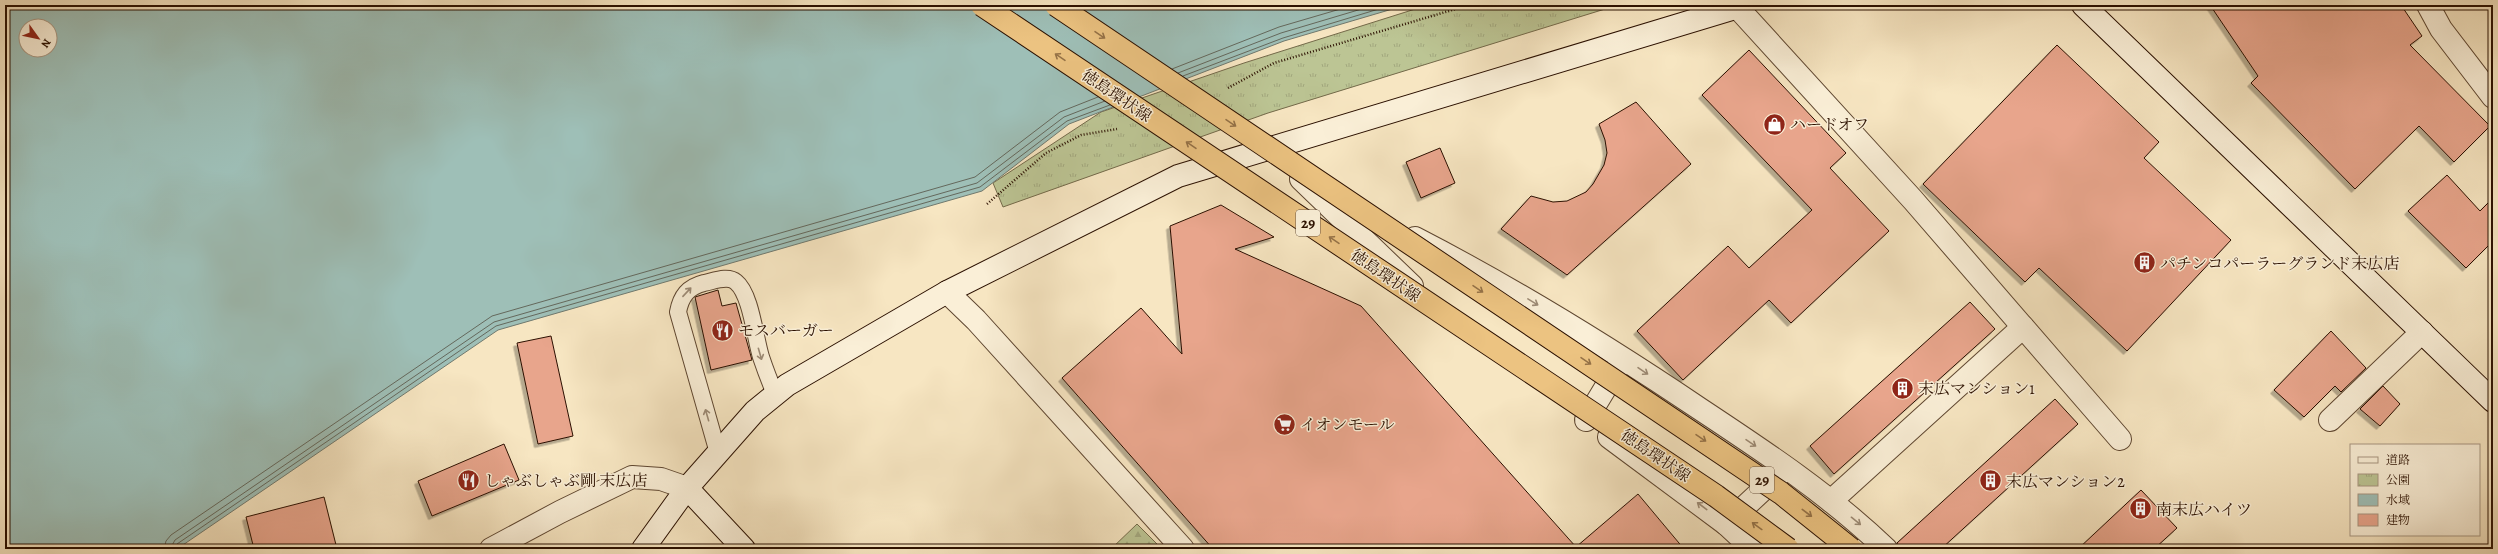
<svg xmlns="http://www.w3.org/2000/svg" width="2498" height="554" font-family="Alegreya,'Noto Serif JP',serif">
<style>
.forest{fill:url(#forest-firs);stroke:#746a4a}
.park{fill:url(#park-tufts);stroke:#746a4a}
.water{fill:#9ebfb7;stroke:#70796e;fill-rule:evenodd}
.lines{fill:none;stroke-linecap:round;stroke-linejoin:round}
.shore{stroke:#64685c;stroke-width:1}
.building{fill:#e8a58c;stroke:#2b1000;filter:url(#shadow)}
.lane-casing{stroke:#5e4630;stroke-width:18}
.street-casing{stroke:#5e4630;stroke-width:24}
.secondary-casing{stroke:#2b1000;stroke-width:24}
.path{stroke:#2b1000;stroke-width:2.5;stroke-dasharray:1 2;stroke-linecap:butt}
.lane{stroke:#faefd7;stroke-width:16}
.street{stroke:#faefd7;stroke-width:22}
.secondary{stroke:#faefd7;stroke-width:22}
.primary-bridge-casing{stroke:#2b1000;stroke-width:24;stroke-linecap:butt}
.primary-bridge{stroke:#ecc381;stroke-width:22}
.oneway{stroke:#957247}
.oneway2{stroke:#9d8b76}
.labels{text-anchor:middle;stroke-width:3;stroke-linejoin:round;paint-order:stroke}
.shield{fill:#faefd7;stroke:#695340;stroke-width:1}
.shield-label{font-size:15px;font-weight:bold;fill:#2b1000}
.street-label{font-size:16px;fill:#2b1000;stroke:#faefd7}
.poi-label{font-size:16px;fill:#2b1000;stroke:#faefd7;text-anchor:start}
</style>
<defs>
<pattern id="forest-firs" width="22" height="20" patternUnits="userSpaceOnUse"><rect width="22" height="20" fill="#bcc594"/><path d="M5 1l3.5 6h-7zM16 11l3.5 6h-7z" fill="#a2a87e"/></pattern>
<pattern id="park-tufts" width="24" height="20" patternUnits="userSpaceOnUse"><rect width="24" height="20" fill="#bcc594"/><path d="M3 7l-1-3M5 7V3M7 7l1-3M15 17l-1-3M17 17v-4M19 17l1-3" fill="none" stroke="#a2a87e"/></pattern>
<filter id="shadow"><feDropShadow dx="-3.5" dy="3.5" stdDeviation="0" flood-color="#0004"/></filter>
</defs>
<rect width="100%" height="100%" fill="#f7e6c2"/>
<filter id="stains"><feTurbulence type="fractalNoise" baseFrequency=".005" numOctaves="4"/><feColorMatrix values="0 0 0 0 .2 0 0 0 0 .09 0 0 0 0 .02 0 0 0 .5 -.17"/></filter>
<radialGradient id="worn" r=".72"><stop offset=".6" stop-color="#630" stop-opacity="0"/><stop offset="1" stop-color="#630" stop-opacity=".3"/></radialGradient>
<!-- forest -->
<polygon class="forest" points="1137,524 1158,545 1155,549 1111,549"/>
<!-- park -->
<polygon class="park" points="1428,5 1618,5 1268,113 1003,207 993,183 1101,112 1244,63"/>
<!-- water -->
<path class="water" d="M5,5H1406L1284,41L1069,124L982,191L498,330L177,549H5ZM26,26H50V50H26Z"/>
<g class="lines">
<!-- shore -->
<g class="shore">
<polyline points="1172,69 1279,27 1354,5"/>
<polyline points="1178,73 1281,33 1375,5"/>
<polyline points="1183,76 1283,38 1392,5"/>
<polyline points="164,549 166,541 171,535 492,316 975,177 1060,112 1098,97"/>
<polyline points="170,549 175,540 494,322 977,183 1064,117 1105,101"/>
<polyline points="175,549 177,544 496,326 980,187 1067,121 1110,105"/>
</g>
</g>
<!-- building -->
<g class="building">
<polygon points="2210,5 2401,5 2422,36 2410,45 2490,126 2454,162 2419,126 2355,189 2251,83 2258,76"/>
<polygon points="2057,45 2159,142 2144,158 2231,240 2127,351 2039,268 2025,282 1923,184"/>
<polygon points="1749,50 1846,153 1830,168 1889,231 1791,323 1769,300 1683,380 1637,331 1728,246 1749,268 1812,210 1702,95"/>
<polygon points="1636,102 1691,164 1567,275 1501,229 1531,196 1553,202 1567,201 1586,192 1593,184 1604,165 1607,153 1605,140 1599,124"/>
<polygon points="1440,148 1455,183 1421,198 1406,162"/>
<polygon points="2447,175 2480,211 2493,198 2493,241 2466,268 2408,211"/>
<polygon points="1221,205 1274,237 1235,249 1361,306 1576,547 1638,494 1684,549 1213,549 1062,378 1141,308 1182,354 1170,226"/>
<polygon points="718,290 722,306 736,303 752,360 711,370 695,297"/>
<polygon points="1970,302 1995,329 1834,474 1810,446"/>
<polygon points="2331,331 2366,368 2341,392 2335,386 2304,417 2274,390"/>
<polygon points="551,336 573,436 538,444 517,343"/>
<polygon points="2383,386 2400,404 2380,426 2360,409"/>
<polygon points="2055,399 2078,424 1941,549 1898,549 1897,543"/>
<polygon points="504,444 519,480 432,516 418,481"/>
<polygon points="2141,490 2177,528 2154,549 2078,549"/>
<polygon points="324,497 337,549 254,549 246,517"/>
</g>
<g class="lines">
<defs>
<path id="lane" d="M718,453L678,312C681,296 688,287 704,283C714,281 728,275 736,282C751,294 755,338 761,357C765,369 770,382 775,394"/>
<g id="street">
<polyline points="2428,5 2441,29 2493,97"/>
<polyline points="1737,7 1913,200 2120,439"/>
<polyline points="1301,179 1412,286"/>
<path d="M1415,238C1514,289 1608,347 1700,409C1765,452 1830,495 1886,549"/>
<polyline points="947,292 976,320 1183,549"/>
<polyline points="1586,420 1621,362"/>
<polyline points="2330,420 2422,332"/>
<polyline points="1609,437 1726,524 1753,549"/>
<polyline points="1831,501 2023,327"/>
<polyline points="1726,524 1782,472"/>
<polyline points="491,549 560,512 632,477 661,479 687,488"/>
</g>
<g id="secondary">
<polyline points="2083,5 2493,401"/>
<polyline points="687,488 744,549"/>
<polyline points="643,549 687,488 755,411 787,385 947,292 1178,176 1745,5"/>
</g>
</defs>
<!-- lane casing -->
<use href="#lane" class="lane-casing"/>
<!-- street casing -->
<use href="#street" class="street-casing"/>
<!-- secondary casing -->
<use href="#secondary" class="secondary-casing"/>
<!-- path -->
<g class="path">
<polyline points="1228,88 1274,63 1469,5"/>
<polyline points="987,204 1046,153 1081,135 1117,129"/>
</g>
<!-- lane -->
<use href="#lane" class="lane"/>
<!-- street -->
<use href="#street" class="street"/>
<!-- secondary -->
<use href="#secondary" class="secondary"/>
<defs>
<g id="primary-bridge">
<polyline points="982,5 1716,496 1788,549"/>
<polyline points="1056,5 1781,493 1851,549"/>
</g>
</defs>
<!-- primary-bridge casing -->
<use href="#primary-bridge" class="primary-bridge-casing"/>
<!-- primary-bridge -->
<use href="#primary-bridge" class="primary-bridge"/>
</g>
<!-- one-way arrows -->
<defs><path id="oneway-shaft" d="M-6 0H5M1.5-3L5.5 0L1.5 3" fill="none" stroke-width="1.6" stroke-linecap="round" stroke-linejoin="round"/></defs>
<g class="oneway">
<use href="#oneway-shaft" transform="translate(1100 35) rotate(34)"/>
<use href="#oneway-shaft" transform="translate(1060 57) rotate(-146)"/>
<use href="#oneway-shaft" transform="translate(1231 123) rotate(34)"/>
<use href="#oneway-shaft" transform="translate(1191 145) rotate(-146)"/>
<use href="#oneway-shaft" transform="translate(1334 240) rotate(-146)"/>
<use href="#oneway-shaft" transform="translate(1478 289) rotate(34)"/>
<use href="#oneway-shaft" transform="translate(1586 361) rotate(34)"/>
<use href="#oneway-shaft" transform="translate(1701 438) rotate(34)"/>
<use href="#oneway-shaft" transform="translate(1807 513) rotate(37)"/>
<use href="#oneway-shaft" transform="translate(1757 526) rotate(-144)"/>
</g>
<g class="oneway2">
<use href="#oneway-shaft" transform="translate(687 292) rotate(-47)"/>
<use href="#oneway-shaft" transform="translate(1533 302) rotate(31)"/>
<use href="#oneway-shaft" transform="translate(760 354) rotate(74)"/>
<use href="#oneway-shaft" transform="translate(1643 371) rotate(34)"/>
<use href="#oneway-shaft" transform="translate(707 415) rotate(-106)"/>
<use href="#oneway-shaft" transform="translate(1751 443) rotate(34)"/>
<use href="#oneway-shaft" transform="translate(1702 506) rotate(-143)"/>
<use href="#oneway-shaft" transform="translate(1856 521) rotate(39)"/>
</g>
<!-- icons -->
<defs>
<symbol id="shop-disc" viewBox="-11 -11 22 22"><circle r="9.5" fill="#8f2418" stroke="#faefd7"/><path d="M-5-2.5h2.3a2.7 3.5 0 0 1 5.4 0H5L5.5 6h-11ZM-1.5-2.5h3a1.5 2.3 0 0 0-3 0Z" fill="#fff"/></symbol>
<symbol id="building-disc" viewBox="-11 -11 22 22"><circle r="9.5" fill="#8f2418" stroke="#faefd7"/><path d="M-4-6H4V6H1V3H-1V6H-4ZM-2.5-4.3h1.7v1.8h-1.7ZM.8-4.3h1.7v1.8H.8ZM-2.5-1h1.7V.8h-1.7ZM.8-1h1.7V.8H.8Z" fill="#fff"/></symbol>
<symbol id="restaurant-disc" viewBox="-11 -11 22 22"><circle r="9.5" fill="#8f2418" stroke="#faefd7"/><path d="M-5-6h1v4h1v-4h1v4h1v-4h1v5L-1.5 .5V6h-2V.5L-5-1ZM5-6V6H3V1.5H1.5Q1.5-4 5-6Z" fill="#fff"/></symbol>
<symbol id="supermarket-disc" viewBox="-11 -11 22 22"><circle r="9.5" fill="#8f2418" stroke="#faefd7"/><path d="M-6-5.5h2.5l.6 2H6L4.5 2H-2.5L-4.4-4H-6ZM-1.5 3.2a1.3 1.3 0 1 0 .1 0ZM3 3.2a1.3 1.3 0 1 0 .1 0Z" fill="#fff"/></symbol>
</defs>
<g fill-rule="evenodd">
<use href="#shop-disc" x="1762" y="112" width="25" height="25"/>
<use href="#building-disc" x="2132" y="250" width="25" height="25"/>
<use href="#restaurant-disc" x="710" y="318" width="25" height="25"/>
<use href="#building-disc" x="1890" y="376" width="25" height="25"/>
<use href="#supermarket-disc" x="1272" y="412" width="25" height="25"/>
<use href="#restaurant-disc" x="456" y="468" width="25" height="25"/>
<use href="#building-disc" x="1978" y="468" width="25" height="25"/>
<use href="#building-disc" x="2128" y="496" width="25" height="25"/>
</g>
<g class="labels">
<!-- shield labels -->
<g class="shield">
<rect x="1296" y="210" width="24" height="26" rx="3"/>
<rect x="1750" y="467" width="24" height="26" rx="3"/>
</g>
<g class="shield-label">
<text x="1308" y="228">29</text>
<text x="1762" y="485">29</text>
</g>
<!-- street labels -->
<g class="street-label">
<text transform="translate(1117 95) rotate(34)" y="6">徳島環状線</text>
<text transform="translate(1386 275) rotate(34)" y="6">徳島環状線</text>
<text transform="translate(1656 455) rotate(34)" y="6">徳島環状線</text>
</g>
<!-- poi labels -->
<g class="poi-label">
<text x="1790" y="130">ハードオフ</text>
<text x="2160" y="269">パチンコパーラーグランド末広店</text>
<text x="738" y="336">モスバーガー</text>
<text x="1918" y="394">末広マンション1</text>
<text x="1300" y="430">イオンモール</text>
<text x="484" y="486">しゃぶしゃぶ剛 末広店</text>
<text x="2006" y="487">末広マンション2</text>
<text x="2156" y="515">南末広ハイツ</text>
</g>
</g>
<!-- margin -->
<rect width="2498" height="554" fill="none" stroke="#f7e6c2" stroke-width="20"/>
<rect x="6" y="6" width="2486" height="542" fill="none" stroke="#2b1000" stroke-width="2"/>
<rect x="10" y="10" width="2478" height="534" fill="none" stroke="#2b1000"/>
<!-- legend -->
<rect x="2350" y="444" width="130" height="92" fill="#faefd7" stroke="#a79681"/>
<rect x="2358" y="457" width="20" height="6" fill="#faefd7" stroke="#a79681"/>
<text x="2386" y="464" font-size="12" fill="#2b1000">道路</text>
<rect x="2358" y="474" width="20" height="12" fill="url(#park-tufts)" stroke="#a79681"/>
<text x="2386" y="484" font-size="12" fill="#2b1000">公園</text>
<rect x="2358" y="494" width="20" height="12" fill="#9ebfb7" stroke="#a79681"/>
<text x="2386" y="504" font-size="12" fill="#2b1000">水域</text>
<rect x="2358" y="514" width="20" height="12" fill="#e8a58c" stroke="#a79681"/>
<text x="2386" y="524" font-size="12" fill="#2b1000">建物</text>
<!-- north arrow -->
<g transform="translate(38 38) rotate(123)"><circle r="19" fill="#faefd7" stroke="#a79681"/>
<path d="M0-3L7 15L0 10L-7 15Z" fill="#8f2418"/>
<text y="-6" font-size="11" font-weight="bold" text-anchor="middle" fill="#2b1000">N</text>
</g>
<rect width="100%" height="100%" filter="url(#stains)"/>
<rect width="100%" height="100%" fill="url(#worn)"/>
</svg>
